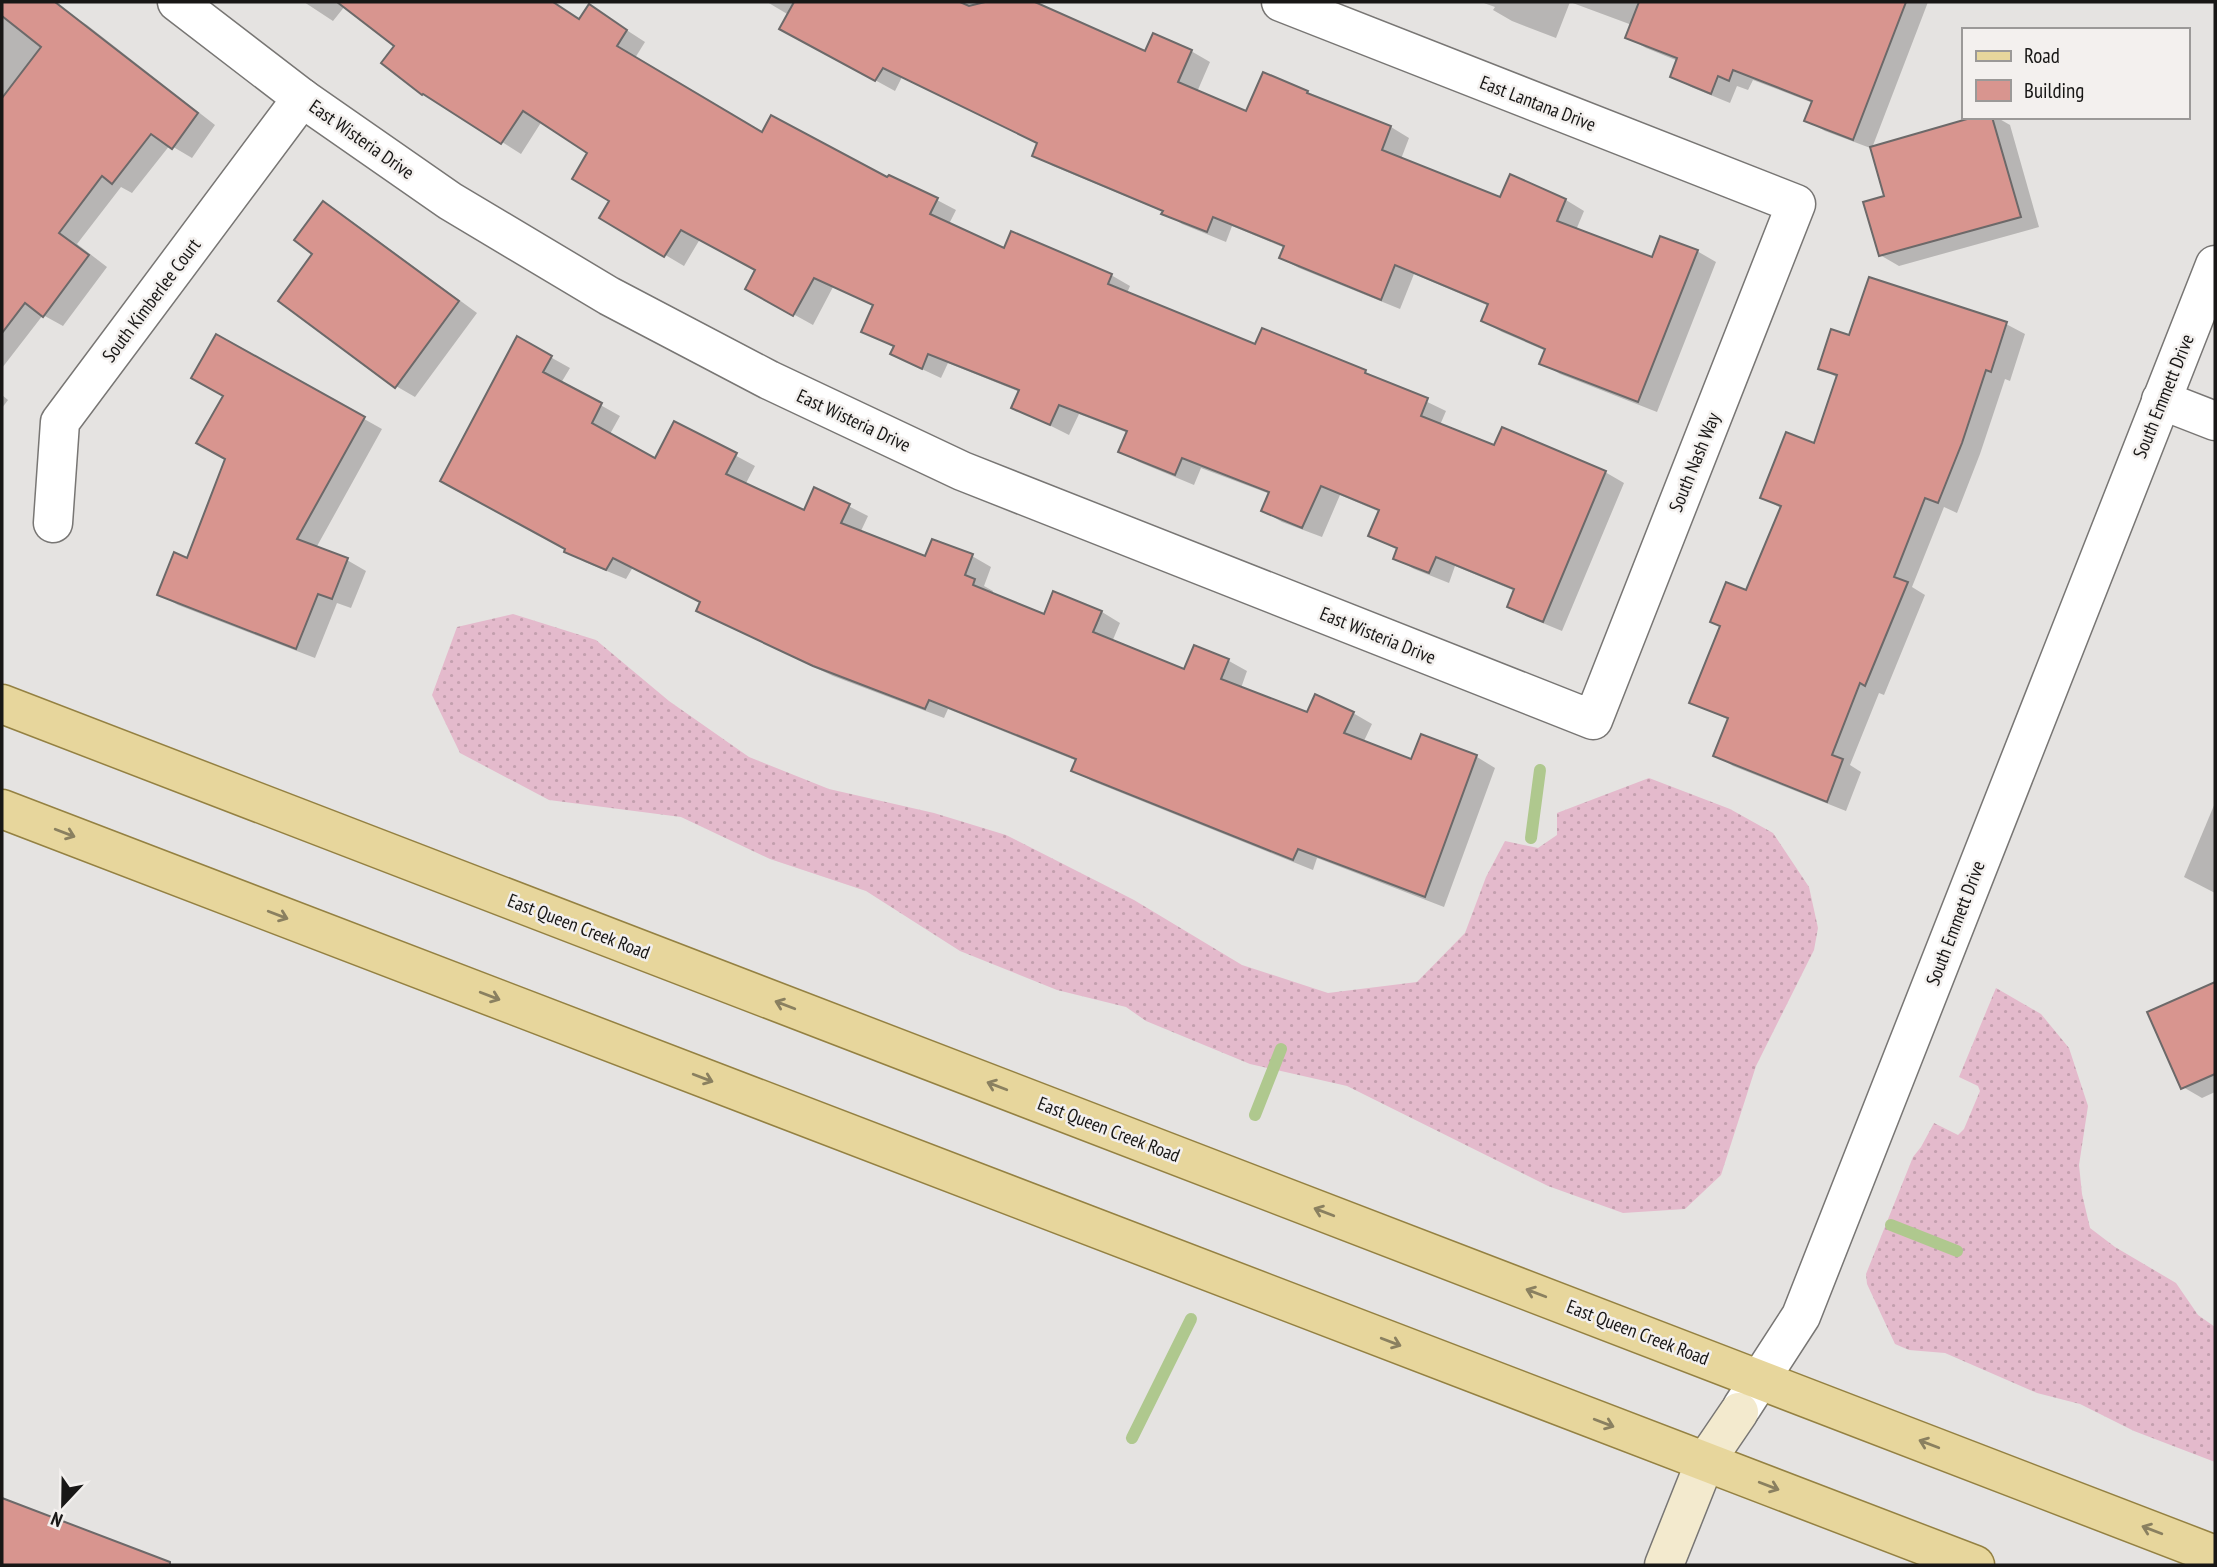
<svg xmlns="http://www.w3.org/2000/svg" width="2217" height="1567" font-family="'PT Sans Narrow',sans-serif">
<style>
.grass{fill:url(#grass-dots)}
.shadow{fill:#0003}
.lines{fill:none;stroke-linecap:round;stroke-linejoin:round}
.stream{stroke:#afc88e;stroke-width:12}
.building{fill:#d8958f;stroke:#6c6969;stroke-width:2}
.street-casing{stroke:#787674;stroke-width:41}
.secondary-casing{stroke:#787674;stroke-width:41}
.primary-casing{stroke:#948142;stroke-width:41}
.street{stroke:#fff;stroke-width:38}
.secondary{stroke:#f3eace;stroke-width:38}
.primary{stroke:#e7d69c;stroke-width:38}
.oneway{stroke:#8a8060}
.labels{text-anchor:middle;stroke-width:5;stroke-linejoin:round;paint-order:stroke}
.street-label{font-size:19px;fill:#181716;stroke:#f3f0ee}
</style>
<defs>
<pattern id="grass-dots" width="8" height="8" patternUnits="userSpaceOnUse" patternTransform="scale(1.75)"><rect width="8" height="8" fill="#e4bacc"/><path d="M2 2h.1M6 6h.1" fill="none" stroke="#c39fae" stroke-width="1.8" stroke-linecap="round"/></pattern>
</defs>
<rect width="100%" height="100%" fill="#e5e3e1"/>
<!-- grass -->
<g class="grass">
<polygon points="513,614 596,640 669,701 749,757 829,789 934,813 1006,835 1134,900 1242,965 1328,993 1417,982 1465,933 1486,877 1505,841 1538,848 1557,835 1557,813 1649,778 1730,809 1773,833 1809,887 1818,928 1814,950 1756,1066 1721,1175 1685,1209 1623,1213 1548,1186 1347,1086 1250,1064 1146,1021 1126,1007 1057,990 960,951 866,891 770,859 681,817 549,800 460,753 432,695 457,627"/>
<polygon points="1996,988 2041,1014 2069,1048 2088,1106 2079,1165 2082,1194 2090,1228 2115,1247 2176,1283 2198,1315 2215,1327 2215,1462 2134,1431 2080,1404 2037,1393 1945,1353 1909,1350 1895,1344 1867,1284 1866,1274 1913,1157 1921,1147 1934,1123 1958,1135 1964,1129 1980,1091 1978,1086 1959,1077"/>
</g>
<!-- shadow -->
<g class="shadow">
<polygon points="2,2 29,2 60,26 69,14 87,25 215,125 192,158 170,145 132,193 121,187 77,244 107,267 63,326 43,315 2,368"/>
<polygon points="304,2 552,2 580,20 608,18 645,42 635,58 763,134 937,200 956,210 949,224 1005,250 1111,275 1130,286 1127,293 1256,346 1365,372 1446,411 1440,425 1495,448 1605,472 1624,483 1562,631 1528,617 1509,606 1515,591 1455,566 1449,583 1414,569 1395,558 1398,550 1370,536 1380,512 1340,495 1322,537 1282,522 1263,511 1270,494 1201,468 1194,485 1139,462 1121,452 1128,433 1079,414 1069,435 1013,407 1020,392 948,363 941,378 911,364 892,353 895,348 863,331 874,306 833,287 813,325 766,299 757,270 700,239 684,266 601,217 611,200 589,153 542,121 521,154 442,104 396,46 345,6 333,21"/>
<polygon points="767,2 1040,2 1038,5 1146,53 1154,35 1191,51 1210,62 1197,92 1247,114 1307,93 1319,100 1391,127 1409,138 1401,159 1501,199 1511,177 1566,200 1584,211 1576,230 1653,260 1697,251 1716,262 1657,412 1560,374 1542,363 1546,351 1502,332 1483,321 1489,306 1414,274 1400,309 1299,268 1281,258 1285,248 1232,226 1226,242 1182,224 1164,212 1053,166 1034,155 1039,144 902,77 895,91 800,39 789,15"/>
<polygon points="1481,2 1570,2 1556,38 1512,21 1493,10 1495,7"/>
<polygon points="1570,2 1928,2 1872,148 1980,117 1996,117 2010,125 2039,227 1899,266 1880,255 1886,197 1873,149 1825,131 1806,120 1813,103 1753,80 1748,90 1737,86 1730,103 1691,87 1672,76 1678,61 1646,48 1627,37 1632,25"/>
<polygon points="324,203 342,214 477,313 415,397 396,386 281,300 315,254"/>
<polygon points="2006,324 2025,334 2010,381 2005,379 1980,454 1957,513 1944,507 1912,587 1925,595 1884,695 1879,693 1850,765 1861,772 1846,811 1733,766 1715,755 1729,720 1691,702 1747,592 1782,509 1762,497 1815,445 1838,378 1820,368 1850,338"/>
<polygon points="216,336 382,429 316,548 347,560 366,571 351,608 337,603 315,658 178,605 159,594 188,560 227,459 225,396"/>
<polygon points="518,339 570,368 561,383 620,416 610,434 656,460 675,423 755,466 745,485 804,512 815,489 868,516 860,533 926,559 972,556 991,567 984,586 993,591 992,594 1045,616 1054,594 1102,612 1120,623 1112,642 1185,671 1195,647 1229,661 1247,671 1241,688 1308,714 1353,713 1372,724 1363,743 1412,762 1422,736 1477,757 1495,768 1444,907 1317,858 1313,870 1092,781 1073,770 1077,761 948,709 944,718 833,676 717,621 702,603 633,567 626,579 585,562 566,551"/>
<polygon points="2,395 8,400 2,408"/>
<polygon points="2215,803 2215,893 2184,877"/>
<polygon points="2215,984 2215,1092 2202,1098 2183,1087 2149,1013"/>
<polygon points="2,1500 173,1565 2,1565"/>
</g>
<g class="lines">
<!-- stream -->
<g class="stream">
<polyline points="1531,838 1540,770"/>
<polyline points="1255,1115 1281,1049"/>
<polyline points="1891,1225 1957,1251"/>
<polyline points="1132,1438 1191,1319"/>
</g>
</g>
<!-- building -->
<g class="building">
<polygon points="2,2 55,2 198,113 172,149 151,134 112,184 102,176 59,233 89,255 43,317 25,303 2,333 2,98 41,47 2,16"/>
<polygon points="337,2 553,2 579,19 589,4 627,30 617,46 762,132 771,115 887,177 889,175 938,198 930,214 1004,248 1011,231 1112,274 1108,284 1255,344 1262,328 1366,370 1365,373 1428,398 1421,416 1494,445 1502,427 1606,471 1543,622 1507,607 1514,589 1436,557 1429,573 1393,559 1397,548 1368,536 1379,510 1321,486 1302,528 1261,511 1269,492 1182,458 1175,475 1118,452 1127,431 1059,405 1050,425 1011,408 1019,390 928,354 922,369 890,354 894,346 861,332 873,305 814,278 793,316 745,289 755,270 681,230 664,257 599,218 609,201 572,179 587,153 523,111 501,144 423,94 422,95 381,63 394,46"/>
<polygon points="794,2 960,2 969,6 985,2 1035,2 1145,51 1153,33 1192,50 1178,82 1246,111 1263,72 1308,91 1307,93 1391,126 1382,150 1500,197 1510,174 1566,199 1557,221 1652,257 1660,236 1698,250 1638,402 1539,364 1545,349 1481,321 1488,304 1395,265 1381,300 1279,258 1284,246 1213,217 1207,232 1161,214 1163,211 1032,156 1037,143 883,68 875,81 779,29"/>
<polygon points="1639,2 1906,2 1853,140 1804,121 1812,101 1733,70 1729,81 1718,76 1711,94 1670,77 1677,58 1625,38"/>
<polygon points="1974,117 1992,117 2021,217 1879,256 1863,202 1884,196 1870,147"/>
<polygon points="323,201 459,301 395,388 278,301 312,254 294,240"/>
<polygon points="1869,277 2007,322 1991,372 1986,370 1962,443 1938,503 1925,498 1894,577 1908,582 1865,686 1860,683 1832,755 1843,759 1827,802 1713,756 1728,718 1689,703 1720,626 1710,622 1726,582 1746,590 1781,506 1760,498 1786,432 1814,443 1837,375 1818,369 1831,329 1849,335"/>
<polygon points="216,334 365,417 297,539 348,558 332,599 318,594 296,649 157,595 174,552 187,558 225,459 196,443 223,396 191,378"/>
<polygon points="517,336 552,356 543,372 602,403 592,423 655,458 674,421 737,453 726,474 804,510 814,487 850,504 841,523 925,556 932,539 973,554 965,575 975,579 973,585 1044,614 1053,591 1102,611 1093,632 1184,669 1194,645 1229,659 1221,679 1307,712 1315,694 1354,712 1344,733 1411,759 1421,734 1477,755 1425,897 1298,849 1293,860 1071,771 1076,759 929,700 925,709 813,666 696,611 700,602 613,558 606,570 564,552 565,549 440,481"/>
<polygon points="2215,982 2215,1074 2181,1089 2147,1012"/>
<polygon points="2,1498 170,1562 170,1565 2,1565"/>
</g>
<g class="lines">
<defs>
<g id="street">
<polyline points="177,2 302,98 450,201 609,296 769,380 962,471 1593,720 1796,204 1281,2"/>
<polyline points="2161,400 2215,421"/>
<polyline points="53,523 60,422 302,98"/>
<polyline points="1742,1407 1801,1316 2215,265"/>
</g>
<polyline id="secondary" points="1664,1565 1705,1462 1739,1412"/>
<g id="primary">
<polyline points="2,704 2215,1555"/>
<polyline points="2,809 1975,1565"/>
</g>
</defs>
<!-- street casing -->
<use href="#street" class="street-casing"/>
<!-- secondary casing -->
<use href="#secondary" class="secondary-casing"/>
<!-- primary casing -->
<use href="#primary" class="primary-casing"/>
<!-- street -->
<use href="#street" class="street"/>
<!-- secondary -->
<use href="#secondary" class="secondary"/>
<!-- primary -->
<use href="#primary" class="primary"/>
</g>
<!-- one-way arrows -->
<defs><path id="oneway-shaft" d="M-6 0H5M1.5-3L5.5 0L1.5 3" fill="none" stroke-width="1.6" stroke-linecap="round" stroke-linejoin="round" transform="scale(1.75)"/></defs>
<g class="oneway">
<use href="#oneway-shaft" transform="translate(65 833) rotate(21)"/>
<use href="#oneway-shaft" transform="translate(278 915) rotate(21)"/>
<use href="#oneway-shaft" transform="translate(490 996) rotate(21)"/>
<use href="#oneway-shaft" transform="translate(785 1005) rotate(-159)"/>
<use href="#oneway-shaft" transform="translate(703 1078) rotate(21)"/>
<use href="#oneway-shaft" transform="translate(997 1086) rotate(-159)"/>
<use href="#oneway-shaft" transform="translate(1324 1212) rotate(-159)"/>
<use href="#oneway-shaft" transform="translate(1536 1293) rotate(-159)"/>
<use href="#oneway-shaft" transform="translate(1391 1342) rotate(21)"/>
<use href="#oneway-shaft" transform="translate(1604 1423) rotate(21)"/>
<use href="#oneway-shaft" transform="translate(1929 1444) rotate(-159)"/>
<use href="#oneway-shaft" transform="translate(1769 1486) rotate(21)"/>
<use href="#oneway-shaft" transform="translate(2152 1530) rotate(-159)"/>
</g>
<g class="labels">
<!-- street labels -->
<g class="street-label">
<text transform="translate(1538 103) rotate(21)" y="7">East Lantana Drive</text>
<text transform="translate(362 139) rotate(35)" y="7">East Wisteria Drive</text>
<text transform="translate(151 300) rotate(-53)" y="7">South Kimberlee Court</text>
<text transform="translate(2163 396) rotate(-68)" y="7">South Emmett Drive</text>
<text transform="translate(854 420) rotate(25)" y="7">East Wisteria Drive</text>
<text transform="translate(1694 462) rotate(-68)" y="7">South Nash Way</text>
<text transform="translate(1378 635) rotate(22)" y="7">East Wisteria Drive</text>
<text transform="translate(1955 923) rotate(-69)" y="7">South Emmett Drive</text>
<text transform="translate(579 926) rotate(21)" y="7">East Queen Creek Road</text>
<text transform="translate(1109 1129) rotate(21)" y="7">East Queen Creek Road</text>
<text transform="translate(1638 1332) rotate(21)" y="7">East Queen Creek Road</text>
</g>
</g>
<!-- border -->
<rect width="2217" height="1567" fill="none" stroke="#181716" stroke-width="7"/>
<!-- legend -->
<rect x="1962" y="28" width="228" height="91" fill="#f3f0ee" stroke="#9b9998" stroke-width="2"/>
<rect x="1976" y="51" width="35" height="10" fill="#e7d69c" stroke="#9b9998" stroke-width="2"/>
<text x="2024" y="63" font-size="21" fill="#181716">Road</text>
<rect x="1976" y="80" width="35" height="21" fill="#d8958f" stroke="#9b9998" stroke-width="2"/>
<text x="2024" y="98" font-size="21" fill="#181716">Building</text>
<!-- north arrow -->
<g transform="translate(63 1504) rotate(202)" stroke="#f3f0ee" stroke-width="5" paint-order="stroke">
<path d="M0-5L12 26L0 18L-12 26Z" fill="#181716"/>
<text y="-10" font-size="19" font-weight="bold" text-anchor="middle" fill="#181716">N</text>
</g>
</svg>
